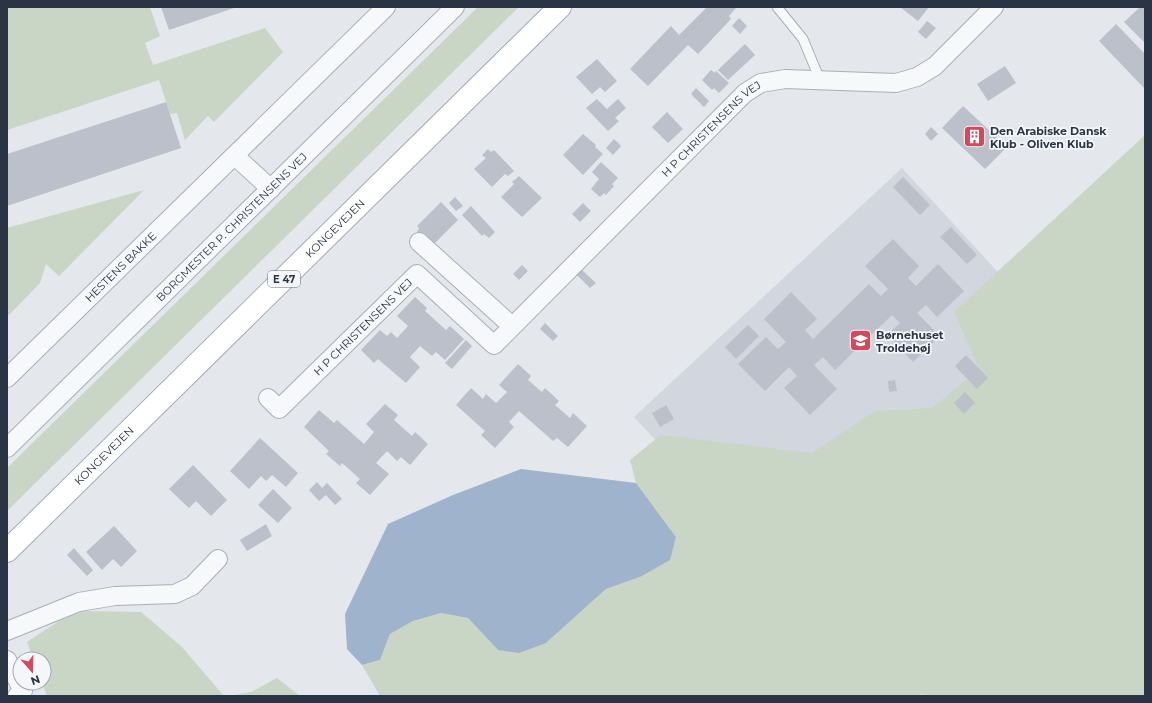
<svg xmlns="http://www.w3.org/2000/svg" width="1152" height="703" font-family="Montserrat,sans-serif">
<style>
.built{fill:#d2d6de}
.green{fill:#c9d6c5}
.water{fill:#9fb4cc}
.building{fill:#bbc0ca}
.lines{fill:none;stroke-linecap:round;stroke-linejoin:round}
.service-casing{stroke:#a9aeb7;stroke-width:11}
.minor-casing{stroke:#a9aeb7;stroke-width:20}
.primary-casing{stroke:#a3abb8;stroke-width:24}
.service{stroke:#f7f8fa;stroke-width:9}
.minor{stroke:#f7f8fa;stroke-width:18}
.primary{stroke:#fff;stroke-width:22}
.labels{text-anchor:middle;stroke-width:3.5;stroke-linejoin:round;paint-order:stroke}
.shield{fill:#f4f6f9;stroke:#676e7b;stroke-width:1}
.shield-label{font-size:10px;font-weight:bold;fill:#2b3445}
.street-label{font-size:11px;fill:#2b3445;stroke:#f4f6f9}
.poi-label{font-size:11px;font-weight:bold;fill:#2b3445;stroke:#f4f6f9;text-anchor:start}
</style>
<rect width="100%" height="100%" fill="#e4e7ec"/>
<!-- built -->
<polygon class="built" points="902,168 1009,284 999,398 908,470 664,449 634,417"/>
<!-- green -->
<g class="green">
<polygon points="7,7 150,7 160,36 145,43 153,65 265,28 283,52 214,122 208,116 185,140 177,113 170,114 159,80 7,130"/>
<polygon points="478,7 519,7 7,511 7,468"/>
<polygon points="1145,135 1145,696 924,696 922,694 918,696 380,696 362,665 380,660 390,634 413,621 441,613 468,618 498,650 546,643 606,589 640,577 676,537 636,483 630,460 661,435 812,453 875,411 932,408 979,369 954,312"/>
<polygon points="144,190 59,276 46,264 40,283 9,315 7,314 7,228"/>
<polygon points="83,611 141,612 181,646 224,696 47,696 42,683 44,683 44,659 33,659 27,642 59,621"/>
<polygon points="277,678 300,696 229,696 251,692"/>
</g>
<!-- water -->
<polygon class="water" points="521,469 636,483 676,537 670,560 640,577 606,589 546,643 519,653 498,650 468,618 441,613 413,621 390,634 380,660 362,665 347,649 345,614 388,524 453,495"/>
<!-- building -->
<g class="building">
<polygon points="161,7 237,7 169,30"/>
<polygon points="707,7 737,7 729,16 731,19 698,54 688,45 648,86 630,69 671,26 679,35"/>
<polygon points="900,7 929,7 918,21"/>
<polygon points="1140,7 1145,7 1144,42 1124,22"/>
<polygon points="739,18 747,26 740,34 732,26"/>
<polygon points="927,21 936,28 926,39 918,32"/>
<polygon points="1116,24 1145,54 1145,89 1099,41"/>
<polygon points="745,44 755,55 728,80 718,70"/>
<polygon points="597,59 617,81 605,92 600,87 592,94 576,77"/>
<polygon points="1005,66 1016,83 988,101 977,84"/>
<polygon points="711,70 715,73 716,71 729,83 719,93 714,88 712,90 702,80"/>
<polygon points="696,88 709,101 704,107 691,94"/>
<polygon points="597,99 607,109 618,99 626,108 615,118 619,121 608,131 586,108"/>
<polygon points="166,102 181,148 7,206 7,154"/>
<polygon points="963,106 1007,147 985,169 942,128"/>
<polygon points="667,112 683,129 668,143 652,127"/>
<polygon points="931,127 938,134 931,141 925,134"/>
<polygon points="583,134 596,145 595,147 603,154 583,175 563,155"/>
<polygon points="614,139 621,146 613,155 606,148"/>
<polygon points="488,149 491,152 494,150 514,171 508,176 505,174 492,187 474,169 486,158 482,155"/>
<polygon points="601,162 618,178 612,184 614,186 606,195 604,193 600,197 591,189 599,179 592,172"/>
<polygon points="519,176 542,198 522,217 501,197 514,184 512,182"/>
<polygon points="903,177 930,205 920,215 893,187"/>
<polygon points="455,197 463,206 456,211 449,203"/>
<polygon points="441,202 458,220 434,244 424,233 420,235 417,232 419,228 417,226"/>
<polygon points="583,203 591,211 580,222 572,214"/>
<polygon points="471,206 495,232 489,238 484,234 482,236 462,215"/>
<polygon points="951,227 977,255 967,264 940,237"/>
<polygon points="893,239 919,266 908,278 916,286 938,264 964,291 937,317 926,305 917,313 940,336 913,362 887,335 900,323 892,315 835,370 823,357 814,365 837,389 810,415 784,388 797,376 789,367 765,391 738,364 766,337 778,349 786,342 764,319 791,292 817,319 805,330 813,339 869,284 881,296 888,289 865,266"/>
<polygon points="522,265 528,271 519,280 513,274"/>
<polygon points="582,270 596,283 590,288 577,275"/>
<polygon points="415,297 427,308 425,311 446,330 450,326 464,339 445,360 436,352 432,356 420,346 410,357 420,367 406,383 378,359 374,363 361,350 380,330 387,336 391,332 397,338 408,326 397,316"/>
<polygon points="545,323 558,336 553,341 540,329"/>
<polygon points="748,325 759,336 736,359 725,347"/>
<polygon points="466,340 472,346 452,369 445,363"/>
<polygon points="966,355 988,378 977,389 955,366"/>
<polygon points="518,364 531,376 528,380 542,392 545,388 559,401 555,405 570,418 573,413 587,426 568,447 557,438 553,441 519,411 509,422 514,427 495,448 481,435 485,431 456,405 471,388 483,399 486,394 496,403 507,392 499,385"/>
<polygon points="895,380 897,391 889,392 888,381"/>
<polygon points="965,392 975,403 964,414 954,403"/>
<polygon points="385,404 398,415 394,420 412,436 415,432 428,444 410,465 401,457 397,461 387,451 376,463 389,474 370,495 356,483 360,479 342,463 340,466 326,454 329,451 304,427 319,410 334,423 337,420 364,444 374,432 366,424"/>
<polygon points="666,405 674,419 660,427 652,413"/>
<polygon points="260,438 298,473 286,487 272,475 266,481 261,476 249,489 230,471"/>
<polygon points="193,465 227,500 211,516 196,501 189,508 169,489"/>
<polygon points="317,482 322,488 327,483 342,499 335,505 326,495 319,501 309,490"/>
<polygon points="273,489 292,508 278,523 258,505"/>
<polygon points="266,524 272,536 247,551 240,540"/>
<polygon points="114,526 137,551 121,567 113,559 102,570 86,552"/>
<polygon points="74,548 93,570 87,576 67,555"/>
</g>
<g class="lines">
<defs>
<polyline id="service" points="777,7 803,39 820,80"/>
<g id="minor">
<polyline points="235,156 271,189"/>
<polyline points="419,242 512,326"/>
<path id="s1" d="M7,378L386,7"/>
<path id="s2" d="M268,398L279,409L417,274L494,345L745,93L761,83L785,79L896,83L917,77L935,66L994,7"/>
<path id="s3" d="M7,448L455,7"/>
<polyline points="7,631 79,602 115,596 175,594 192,586 218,559"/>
<polyline points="7,660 23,691 17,696"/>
</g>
<g id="primary">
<path id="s4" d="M7,551L560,7"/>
</g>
</defs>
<!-- service casing -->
<use href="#service" class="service-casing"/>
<!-- minor casing -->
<use href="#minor" class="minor-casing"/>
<!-- primary casing -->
<use href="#primary" class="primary-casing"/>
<!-- service -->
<use href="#service" class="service"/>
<!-- minor -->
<use href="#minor" class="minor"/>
<!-- primary -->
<use href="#primary" class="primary"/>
</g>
<!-- icons -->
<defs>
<symbol id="building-square" viewBox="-11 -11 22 22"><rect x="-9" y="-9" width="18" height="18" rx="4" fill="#d1495b" stroke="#f4f6f9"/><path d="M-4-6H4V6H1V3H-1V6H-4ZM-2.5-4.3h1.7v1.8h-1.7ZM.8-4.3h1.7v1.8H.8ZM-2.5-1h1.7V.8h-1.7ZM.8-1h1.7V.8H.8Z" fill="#fff"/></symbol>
<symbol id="school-square" viewBox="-11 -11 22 22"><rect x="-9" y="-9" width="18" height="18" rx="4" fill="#d1495b" stroke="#f4f6f9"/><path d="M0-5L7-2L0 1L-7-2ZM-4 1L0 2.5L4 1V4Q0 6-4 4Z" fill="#fff"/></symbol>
</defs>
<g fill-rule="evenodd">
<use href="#building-square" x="962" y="124" width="25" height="25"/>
<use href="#school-square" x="848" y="328" width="25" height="25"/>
</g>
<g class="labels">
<!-- shield labels -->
<rect class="shield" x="268" y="271" width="32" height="16" rx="3"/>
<g class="shield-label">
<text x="284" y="283">E 47</text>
</g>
<!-- street labels -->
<g class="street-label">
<text dy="4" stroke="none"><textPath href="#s2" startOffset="620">H P CHRISTENSENS VEJ</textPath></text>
<text dy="4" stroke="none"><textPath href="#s3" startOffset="315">BORGMESTER P. CHRISTENSENS VEJ</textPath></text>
<text dy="4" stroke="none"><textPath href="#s4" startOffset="460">KONGEVEJEN</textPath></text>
<text dy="4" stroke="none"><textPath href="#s1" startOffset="159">HESTENS BAKKE</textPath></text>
<text dy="4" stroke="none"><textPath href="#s2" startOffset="133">H P CHRISTENSENS VEJ</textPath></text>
<text dy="4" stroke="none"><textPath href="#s4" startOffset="136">KONGEVEJEN</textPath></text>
</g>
<!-- poi labels -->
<g class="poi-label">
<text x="990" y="135">Den Arabiske Dansk<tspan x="990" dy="13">Klub - Oliven Klub</tspan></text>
<text x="876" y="339">Børnehuset<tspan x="876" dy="13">Troldehøj</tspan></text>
</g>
</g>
<!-- border -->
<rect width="1152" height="703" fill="none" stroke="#2b3445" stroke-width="16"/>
<!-- north arrow -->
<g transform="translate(32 671) rotate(160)"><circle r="19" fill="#f4f6f9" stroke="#a4a8b1"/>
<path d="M0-3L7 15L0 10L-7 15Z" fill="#d1495b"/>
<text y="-6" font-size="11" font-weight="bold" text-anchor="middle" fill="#2b3445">N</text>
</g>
</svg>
